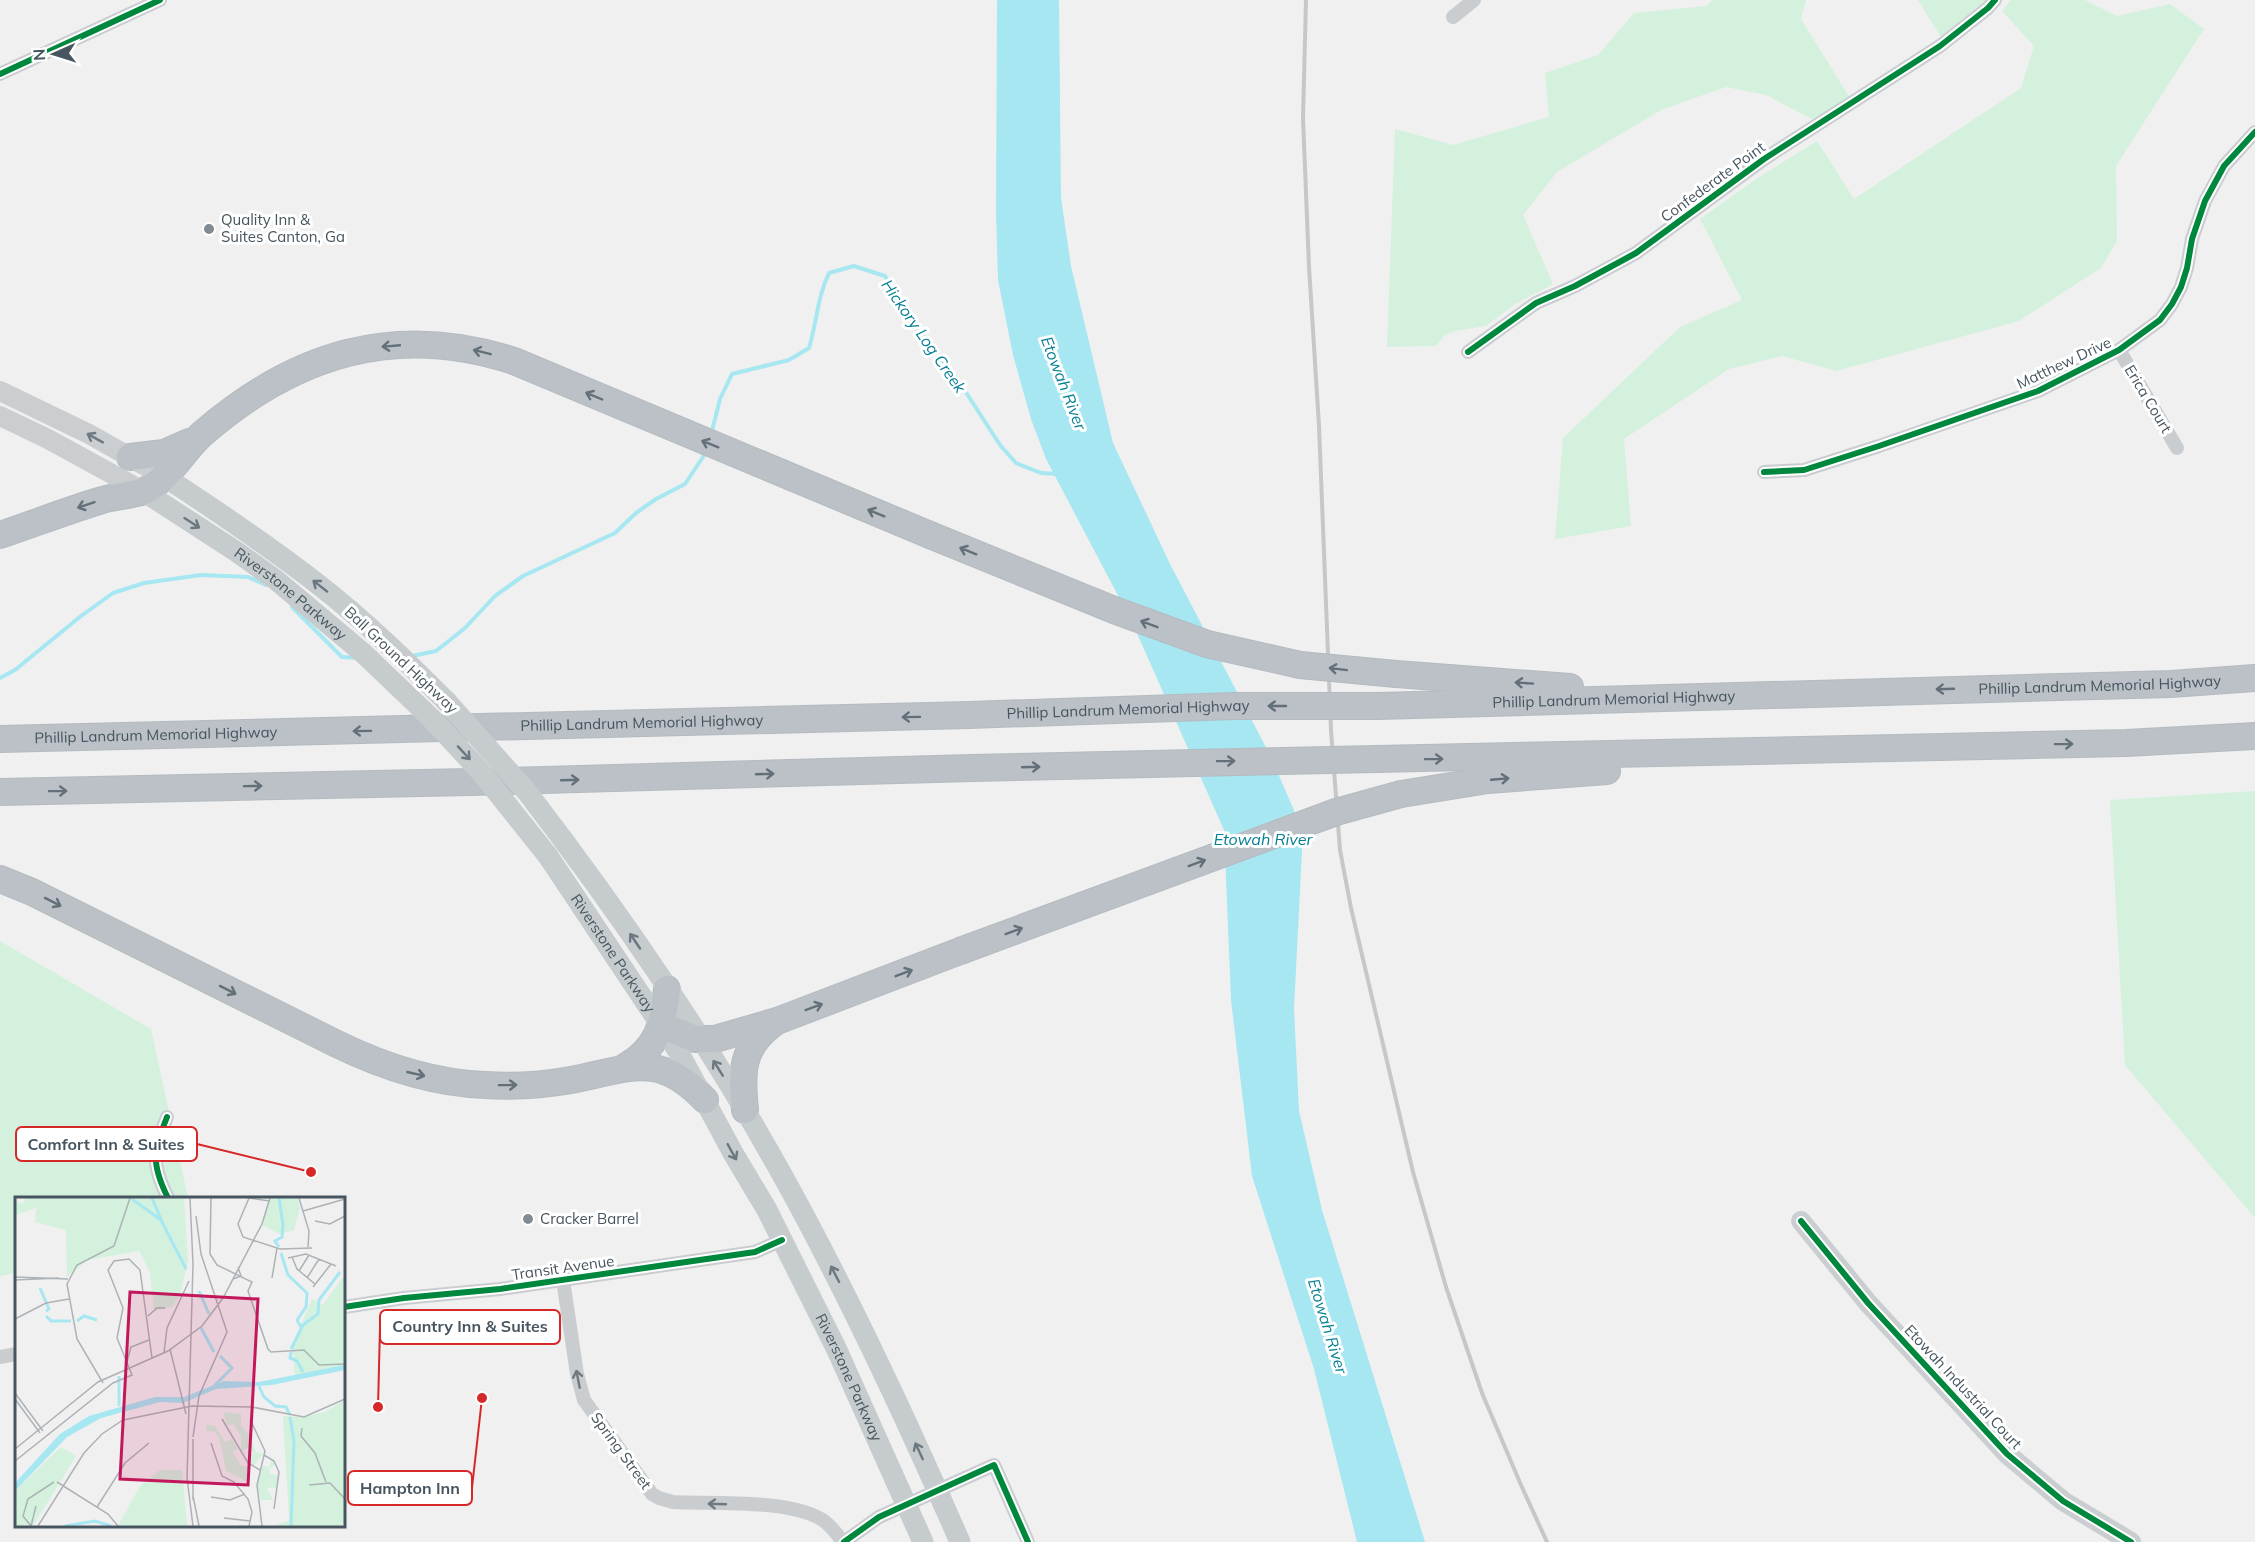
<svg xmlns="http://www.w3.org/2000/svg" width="2255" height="1542" font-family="Mulish,sans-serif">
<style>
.green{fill:#d3f1dd}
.water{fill:#a6e7f1}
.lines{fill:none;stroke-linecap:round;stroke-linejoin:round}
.stream{stroke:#a6e7f1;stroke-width:4}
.highway-casing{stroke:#b4bbc0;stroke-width:28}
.street{stroke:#cacdd0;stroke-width:14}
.secondary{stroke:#caced1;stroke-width:20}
.primary{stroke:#c6cbce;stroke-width:21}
.highway{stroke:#bbc1c6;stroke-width:26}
.rail{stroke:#c5c7c9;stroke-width:4}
.highway-bridge-casing{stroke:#b4bbc0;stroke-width:28;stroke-linecap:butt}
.primary-bridge{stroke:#c6cbce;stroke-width:21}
.highway-bridge{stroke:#bbc1c6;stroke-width:26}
.cycleway-casing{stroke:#fff;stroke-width:10}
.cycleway{stroke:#00873e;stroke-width:6}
.oneway{stroke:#637079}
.oneway2{stroke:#6e7981}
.oneway3{stroke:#6c7880}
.poi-dot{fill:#828b92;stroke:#fff;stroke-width:2}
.labels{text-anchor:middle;stroke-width:6;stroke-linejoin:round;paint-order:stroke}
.street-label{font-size:15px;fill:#46555f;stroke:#fff}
.poi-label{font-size:15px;fill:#46555f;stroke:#fff;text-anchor:start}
.water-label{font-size:16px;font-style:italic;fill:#068094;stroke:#fff}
.inset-river{fill:none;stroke:#a6e7f1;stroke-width:3}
.inset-road{fill:none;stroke:#adb2b6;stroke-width:1.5}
.view{fill:#c2185b;fill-opacity:0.15;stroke:#c2185b;stroke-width:3}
.inset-edge{fill:none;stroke:#46555f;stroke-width:3}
.leader{fill:none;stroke:#d62828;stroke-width:2}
.callout-dot{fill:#d62828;stroke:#fff;stroke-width:2}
.callout{fill:#fff;stroke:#d62828;stroke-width:2}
.callout-label{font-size:16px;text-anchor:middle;font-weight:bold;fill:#46555f}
</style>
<rect width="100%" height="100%" fill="#f1f0f0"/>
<!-- green -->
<g class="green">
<polygon points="1712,0 1806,0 1801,19 1850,98 1816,121 1766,95 1726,87 1661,110 1557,172 1523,215 1553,284 1515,304 1486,326 1455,331 1444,336 1436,346 1387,347 1395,129 1453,145 1549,117 1545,73 1598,55 1634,13 1707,6"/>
<polygon points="1918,0 1987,0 1981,6 1941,37"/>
<polygon points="2011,0 2085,0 2117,16 2170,4 2204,29 2116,166 2117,241 2101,268 2019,321 1836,371 1782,356 1729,369 1624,439 1631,526 1555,539 1563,438 1680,327 1742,300 1700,219 1759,177 1817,141 1854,199 2021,88 2034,46 2002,11"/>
<polygon points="2255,791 2255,1218 2125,1065 2110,800"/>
<polygon points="0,941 151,1029 188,1198 16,1198 16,1273 0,1276"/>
</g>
<!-- water -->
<polygon class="water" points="997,0 1059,0 1061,198 1071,266 1113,443 1171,566 1270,755 1303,831 1294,1009 1299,1111 1322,1210 1425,1542 1357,1542 1314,1369 1252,1176 1231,1000 1224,830 1132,622 1046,459 1031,419 1013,355 998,280 996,212"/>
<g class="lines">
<!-- stream -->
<g class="stream">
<path d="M711,435L720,399L732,374L789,360L809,348C817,322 817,298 829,273L854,266L885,276L917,328L958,380L1000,445L1016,463L1041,473L1058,474"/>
<polyline points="292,607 342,657 357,658"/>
<polyline points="412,656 436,651 465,628 495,596 523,576 615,533 636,513 656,499 685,484 707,451"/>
<polyline points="0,678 15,670 81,616 113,593 144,583 201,575 248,577 266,585"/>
</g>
<defs>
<g id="highway">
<polyline points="130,457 164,453 189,442"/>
<path d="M0,535C33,524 66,511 99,501C113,496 130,496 144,491C169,480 182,452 202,434C294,354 395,322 514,361L930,535"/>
<polyline points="1396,674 1570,687"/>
<path id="s3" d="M1378,706L2171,684L2255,678"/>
<path id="s4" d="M0,739L969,715"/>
<polyline points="1376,759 2126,743 2255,736"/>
<polyline points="0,792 470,782 972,768"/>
<polyline points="1401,794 1488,780 1607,771"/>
<path d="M0,879L32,892L337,1044C384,1067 433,1083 485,1085C514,1087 543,1085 571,1080C629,1069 658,1050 705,1100"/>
<polyline points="661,1025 695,1039 715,1039 777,1021 960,951"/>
<path d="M625,1067C658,1048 663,1025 667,989"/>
<path d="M745,1110C741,1072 741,1047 774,1023"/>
</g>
</defs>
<!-- highway casing -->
<use href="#highway" class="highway-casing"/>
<!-- street -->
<g class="street">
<polyline points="1453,17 1474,0"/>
<polyline points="0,74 160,0"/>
<polyline points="2119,350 2177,448"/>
<polyline points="1468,352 1536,303 1575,286 1636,253 1764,159 1940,46 1988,8 1995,0"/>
<polyline points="1764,472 1804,470 1879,446 2038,391 2119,350 2160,320 2172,304 2181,287 2187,268 2192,239 2205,201 2224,166 2255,132"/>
<path d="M167,1117C153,1152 151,1164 168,1198"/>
<path d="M563,1280L577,1374L584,1400L652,1494L659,1498L673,1502C713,1504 786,1499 821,1519C830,1524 837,1534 843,1542"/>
<polyline points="344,1307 404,1298 500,1289 686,1262 755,1252 782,1240"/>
<polyline points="0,1357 16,1354"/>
<polyline points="844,1542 879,1517 994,1465 1028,1542"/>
</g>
<!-- secondary -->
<g class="secondary">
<polyline points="0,391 89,434 165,477"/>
<polyline points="0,416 48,439 143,491"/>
<polyline points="1801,1221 1868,1303 2007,1454 2063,1501 2131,1542"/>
</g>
<!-- primary -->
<g class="primary">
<path d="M165,477C217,511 269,546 319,585C364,620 406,661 447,702"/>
<path id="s1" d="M143,491L237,552L276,580L363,653"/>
<path d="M564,841C642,946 716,1056 780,1171C847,1291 905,1416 960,1542"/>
<path id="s2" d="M548,856L678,1051L733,1153L767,1210L837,1350L923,1542"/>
</g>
<!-- highway -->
<use href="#highway" class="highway"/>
<!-- rail -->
<polyline class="rail" points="1306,0 1303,118 1309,267 1319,426 1331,730 1340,850 1351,908 1413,1172 1446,1287 1482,1393 1521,1485 1547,1542"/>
<defs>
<g id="highway-bridge">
<polyline points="930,535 1114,610 1207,644 1300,665 1396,674"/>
<path id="s5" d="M969,715L1234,706H1378"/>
<polyline points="972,768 1376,759"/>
<polyline points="960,951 1336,812 1401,794"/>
</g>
</defs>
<!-- highway-bridge casing -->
<use href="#highway-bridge" class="highway-bridge-casing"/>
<!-- primary-bridge -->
<g class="primary-bridge">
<polyline points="363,653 431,718 481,772 548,856"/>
<polyline points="447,702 527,792 564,841"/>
</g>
<!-- highway-bridge -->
<use href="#highway-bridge" class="highway-bridge"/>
<defs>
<g id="cycleway">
<polyline points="0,74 160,0"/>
<polyline points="1468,352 1536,303 1575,286 1636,253 1764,159 1940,46 1988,8 1995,0"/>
<polyline points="1764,472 1804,470 1879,446 2038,391 2119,350 2160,320 2172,304 2181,287 2187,268 2192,239 2205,201 2224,166 2255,132"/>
<path d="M167,1117C153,1152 151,1164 168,1198"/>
<polyline points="1801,1221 1868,1303 2007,1454 2063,1501 2131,1542"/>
<polyline points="344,1307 404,1298 500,1289 686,1262 755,1252 782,1240"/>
<polyline points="844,1542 879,1517 994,1465 1028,1542"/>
</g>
</defs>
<!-- cycleway casing -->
<use href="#cycleway" class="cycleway-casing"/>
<!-- cycleway -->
<use href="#cycleway" class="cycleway"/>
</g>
<!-- one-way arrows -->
<defs><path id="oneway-shaft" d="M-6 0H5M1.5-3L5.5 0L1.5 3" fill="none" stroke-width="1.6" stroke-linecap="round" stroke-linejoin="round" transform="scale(1.5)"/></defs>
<g class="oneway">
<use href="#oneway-shaft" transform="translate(391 346) rotate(175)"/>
<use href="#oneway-shaft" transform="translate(482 352) rotate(-166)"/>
<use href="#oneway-shaft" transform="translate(594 396) rotate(-157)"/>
<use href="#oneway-shaft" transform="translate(710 444) rotate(-158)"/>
<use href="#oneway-shaft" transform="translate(86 505) rotate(161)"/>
<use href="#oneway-shaft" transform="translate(876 513) rotate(-158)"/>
<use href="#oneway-shaft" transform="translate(968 551) rotate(-158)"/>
<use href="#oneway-shaft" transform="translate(1149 624) rotate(-159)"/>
<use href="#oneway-shaft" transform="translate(1338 669) rotate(-173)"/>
<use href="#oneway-shaft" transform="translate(1524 683) rotate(-176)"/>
<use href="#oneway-shaft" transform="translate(1945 689) rotate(178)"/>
<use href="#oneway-shaft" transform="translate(1277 706) rotate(180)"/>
<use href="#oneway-shaft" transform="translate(911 717) rotate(179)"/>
<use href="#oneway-shaft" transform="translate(362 731) rotate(179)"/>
<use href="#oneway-shaft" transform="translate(2064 744) rotate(-1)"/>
<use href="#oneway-shaft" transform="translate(1434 759) rotate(-1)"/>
<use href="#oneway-shaft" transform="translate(1226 761) rotate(-1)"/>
<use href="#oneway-shaft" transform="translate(1031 767) rotate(-2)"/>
<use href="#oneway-shaft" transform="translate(765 774) rotate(-2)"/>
<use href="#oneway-shaft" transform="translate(1500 779) rotate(-5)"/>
<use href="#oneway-shaft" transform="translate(570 780) rotate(-2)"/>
<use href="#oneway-shaft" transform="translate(253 786) rotate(-1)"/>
<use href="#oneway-shaft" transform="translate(58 791) rotate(-1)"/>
<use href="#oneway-shaft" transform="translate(1197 863) rotate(-20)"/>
<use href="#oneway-shaft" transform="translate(53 902) rotate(27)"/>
<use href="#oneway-shaft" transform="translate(1014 931) rotate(-20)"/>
<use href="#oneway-shaft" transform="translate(904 973) rotate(-21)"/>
<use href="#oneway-shaft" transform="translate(228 990) rotate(27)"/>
<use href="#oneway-shaft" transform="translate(814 1007) rotate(-20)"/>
<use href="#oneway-shaft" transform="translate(416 1074) rotate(13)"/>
<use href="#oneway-shaft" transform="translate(508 1085) rotate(-1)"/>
</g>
<g class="oneway2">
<use href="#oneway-shaft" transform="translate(95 438) rotate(-151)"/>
<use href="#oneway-shaft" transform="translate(578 1379) rotate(-101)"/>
<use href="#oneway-shaft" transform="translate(717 1504) rotate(-178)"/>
</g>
<g class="oneway3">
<use href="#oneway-shaft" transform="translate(192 523) rotate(33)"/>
<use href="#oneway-shaft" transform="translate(320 586) rotate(-142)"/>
<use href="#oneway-shaft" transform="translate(464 753) rotate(47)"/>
<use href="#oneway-shaft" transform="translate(635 941) rotate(-124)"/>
<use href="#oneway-shaft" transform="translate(718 1068) rotate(-122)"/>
<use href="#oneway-shaft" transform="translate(732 1152) rotate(61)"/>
<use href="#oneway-shaft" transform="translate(835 1274) rotate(-117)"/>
<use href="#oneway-shaft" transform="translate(919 1451) rotate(-115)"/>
</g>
<!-- markers -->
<g class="poi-dot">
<circle cx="209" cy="229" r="6"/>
<circle cx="528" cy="1219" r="6"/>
</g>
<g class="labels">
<!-- street labels -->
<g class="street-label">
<text transform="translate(1713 182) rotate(-36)" y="5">Confederate Point</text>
<text transform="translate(2064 363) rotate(-25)" y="5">Matthew Drive</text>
<text transform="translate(2148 399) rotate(59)" y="5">Erica Court</text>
<text dy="5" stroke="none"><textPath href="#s1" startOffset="180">Riverstone Parkway</textPath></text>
<text transform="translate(401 660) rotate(43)" y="5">Ball Ground Highway</text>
<text dy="5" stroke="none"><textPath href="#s3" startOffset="722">Phillip Landrum Memorial Highway</textPath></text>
<text dy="5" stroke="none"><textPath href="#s3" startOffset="236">Phillip Landrum Memorial Highway</textPath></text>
<text dy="5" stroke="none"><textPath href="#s5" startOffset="159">Phillip Landrum Memorial Highway</textPath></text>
<text dy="5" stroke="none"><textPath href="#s4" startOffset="642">Phillip Landrum Memorial Highway</textPath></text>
<text dy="5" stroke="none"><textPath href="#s4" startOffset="156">Phillip Landrum Memorial Highway</textPath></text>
<text dy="5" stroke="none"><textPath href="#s2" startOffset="117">Riverstone Parkway</textPath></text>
<text transform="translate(563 1268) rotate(-8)" y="5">Transit Avenue</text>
<text dy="5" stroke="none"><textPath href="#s2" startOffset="603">Riverstone Parkway</textPath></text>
<text transform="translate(1963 1387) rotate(47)" y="5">Etowah Industrial Court</text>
<text transform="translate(621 1451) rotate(54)" y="5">Spring Street</text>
</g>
<!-- poi labels -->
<g class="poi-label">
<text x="221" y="225">Quality Inn &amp;<tspan x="221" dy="17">Suites Canton, Ga</tspan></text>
<text x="540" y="1224">Cracker Barrel</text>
</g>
<!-- water labels -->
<g class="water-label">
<text transform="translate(924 336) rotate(55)" y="6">Hickory Log Creek</text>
<text transform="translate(1064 383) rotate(69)" y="6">Etowah River</text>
<text x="1263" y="845">Etowah River</text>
<text transform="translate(1328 1326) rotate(73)" y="6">Etowah River</text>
</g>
</g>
<!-- overview -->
<g transform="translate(15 1197)">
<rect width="330" height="330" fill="#f1f0f0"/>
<path d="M11,1H169L173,65L165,97L157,110L139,113L135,76L124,54L73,63L52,80L51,33L20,25L21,11L0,18V4L7,7ZM255,1H283L285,11L279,33L265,37L247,28ZM330,77V170L280,178L277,149L297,102L308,108ZM330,203V324L326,329H259L274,323L268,219L287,220L310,215ZM208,215L226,217V229L234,237L241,255L248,257L238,269L231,262L239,256L233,251L226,255V239L218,227L212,229ZM191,228L200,229L210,245L217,242L223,252L218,255L226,269L236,270L231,284L211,274L205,243L199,234L192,235ZM46,250L61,259L18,329H0V294ZM257,263L261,267L254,272L255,277L264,278L261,291H252L258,303H246L242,289L247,269L254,270ZM145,273H167L172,329H103L125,289Z" fill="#d3f1dd"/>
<path d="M330,168V173L257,188L201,192L168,206L145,205L86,221L52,240L0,294V286L45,237L74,219L140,200H169L209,184L244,185Z" fill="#a6e7f1"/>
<path class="inset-river" d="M137,1L146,22M117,2L146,23L171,72M264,50L260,44L267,40L268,28L264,1M266,56L273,78L292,96L291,110L282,123L286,130M25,91L34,112L31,114M184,94L194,117M31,119L36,124H56M62,124L69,119L82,123M186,131L199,155M276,152L288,128L303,117L304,103L325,75M276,155L275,161L282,164L288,175M104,179V209M199,189L217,171L205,159M244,189L249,200L260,209L271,210L275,218M275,220L279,244L276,329M50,329L80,324L96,329"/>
<path class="inset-road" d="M175,1L178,67L172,281L178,329M196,1L195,57L202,68L237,85L233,94L253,152L256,155L289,153L304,168L330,167M234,1L223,27L228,40L265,52L297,51M234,1L255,4M284,1L294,34L293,50M288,14L330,2M300,24L315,27L330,19M277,60L282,72L300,87M273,61L291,57L321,69M284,74L294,58M0,80L53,82M257,81L262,51M292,81L304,62M218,82L226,79L223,70M0,83L44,81M298,90L316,67M133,119L142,111H150M0,122L31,106L54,102M155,152L171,217M149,156L152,131L174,84M112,165L116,150L134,143M88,186L62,142L52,87L62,68L99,49L115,1M0,196L28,234M0,202L25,236M207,222L233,266L245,273M235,222L250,254L242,288L247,329M287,231L286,239L300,256L311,285M178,240L184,199L212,135L186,57L181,19M178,242V303M196,246L207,279L219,285L233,302L237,315L234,329M0,252L83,185L153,154L187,129L208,101L247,27L255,1M249,258L259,264L264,275L259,312M0,264L98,186L117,178L102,141L108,111L93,73L99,64L114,62L125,73L137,161M42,285L93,317L103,329M294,288L315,286L330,302M178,299L184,329M196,300L215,303L230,297M21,309L16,329L8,319L13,302L39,285M82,310L110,266L134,246M209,321L235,324M23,329L69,256L87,237L108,223L177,209L237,210L289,220L330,202"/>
<path class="view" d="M115,95L243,102L233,288L105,282Z"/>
<rect width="330" height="330" class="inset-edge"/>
</g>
<!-- callouts -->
<path class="leader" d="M311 1172L197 1144M378 1407L380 1327M482 1398L472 1488"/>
<g class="callout-dot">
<circle cx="311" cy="1172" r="6"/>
<circle cx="378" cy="1407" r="6"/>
<circle cx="482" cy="1398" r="6"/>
</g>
<g class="callout">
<rect x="16" y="1127" width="181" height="34" rx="6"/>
<rect x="380" y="1310" width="180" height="34" rx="6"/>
<rect x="348" y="1471" width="124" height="34" rx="6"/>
</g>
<g class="callout-label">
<text x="106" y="1150">Comfort Inn &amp; Suites</text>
<text x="470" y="1332">Country Inn &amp; Suites</text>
<text x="410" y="1494">Hampton Inn</text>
</g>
<!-- north arrow -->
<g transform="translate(54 54) rotate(267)" stroke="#ffffff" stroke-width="4.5" paint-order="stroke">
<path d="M0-4.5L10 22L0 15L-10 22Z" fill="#46555f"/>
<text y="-9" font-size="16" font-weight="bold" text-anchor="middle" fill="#46555f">N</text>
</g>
</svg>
